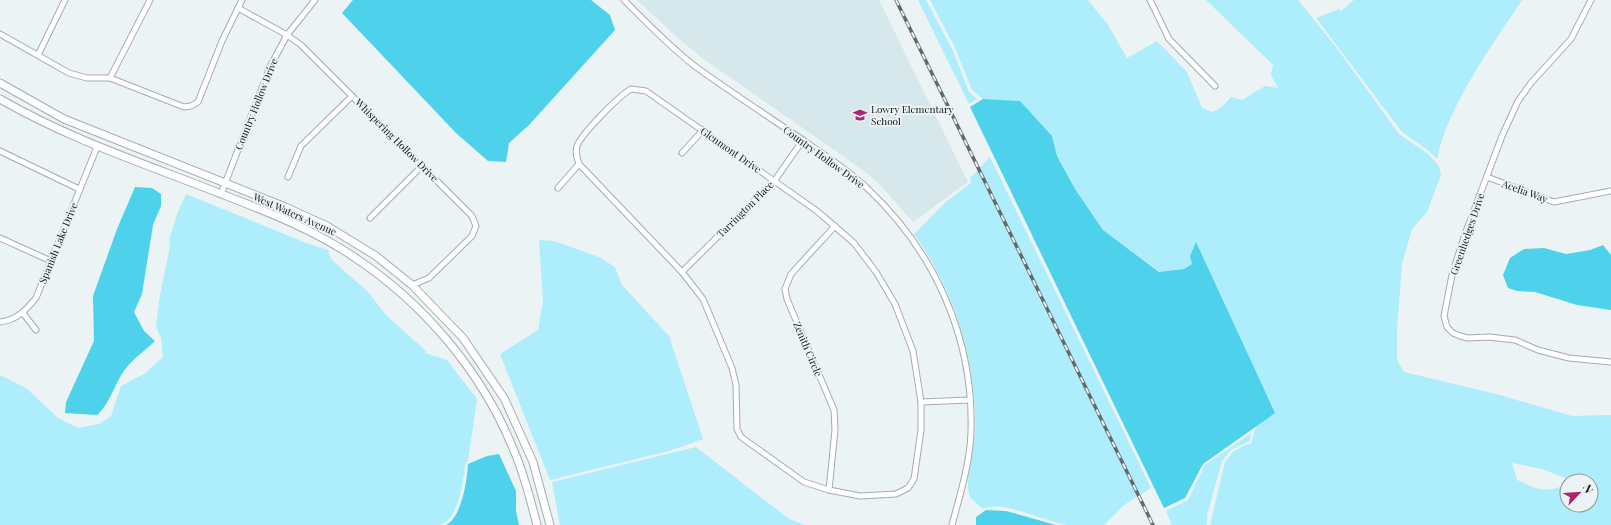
<svg xmlns="http://www.w3.org/2000/svg" width="1611" height="525" font-family="'Playfair Display',serif">
<style>
.built{fill:#d7e8ec}
.green{fill:#aeedfc;fill-rule:evenodd}
.water{fill:#4ed2ec}
.lines{fill:none;stroke-linecap:round;stroke-linejoin:round}
.street-casing{stroke:#a4acad;stroke-width:7}
.secondary-casing{stroke:#a4acad;stroke-width:9}
.street{stroke:#fff;stroke-width:5}
.secondary{stroke:#fff;stroke-width:7}
.rail-casing{stroke:#64696a;stroke-width:3.5}
.rail{stroke:#ebf3f5;stroke-width:2;stroke-dasharray:6;stroke-linecap:butt}
.labels{text-anchor:middle;stroke-width:4;stroke-linejoin:round;paint-order:stroke}
.street-label{font-size:10px;fill:#101313;stroke:#ebf3f5}
.poi-label{font-size:10px;fill:#101313;stroke:#ebf3f5;text-anchor:start}
</style>
<rect width="100%" height="100%" fill="#ebf3f5"/>
<!-- built -->
<polygon class="built" points="637,0 879,0 968,182 913,222 881,186 863,170 705,60 680,40"/>
<!-- green -->
<g class="green">
<polygon points="918,0 926,0 952,49 969,92 977,99 969,104"/>
<path d="M930,0H1088L1108,25L1127,58L1157,41L1187,72L1202,108L1212,112L1222,107L1231,97L1242,100L1265,86L1278,88L1271,75L1273,65L1206,0H1298L1336,47L1399,134L1427,153L1439,166L1441,175L1427,212L1412,229L1402,264L1397,331V360L1404,372L1496,394L1572,416L1611,415V525H1210L1225,462L1233,452L1245,445L1251,444L1256,426L1275,413L1192,264L1184,269L1160,272L1103,230L1075,189L1057,156L1052,136L1020,102L983,99L972,90L955,48ZM1512,463L1542,469L1573,481H1591V505H1567V484C1546,494 1537,489 1517,480Z"/>
<path d="M1354,0H1522C1493,44 1447,107 1437,159L1429,151L1402,132L1316,18L1339,9L1341,11Z"/>
<path d="M990,157L1151,488L1124,505L1104,525C1092,525 1079,525 1067,525C1047,522 1000,499 983,509C979,505 972,500 970,497C964,481 973,451 975,434C976,422 975,409 974,397C969,339 949,283 914,234L947,201L971,183L970,178Z"/>
<path d="M186,194L306,243L328,250L331,259L368,292L387,316L426,351L425,353L447,360L477,399L468,461L465,464C464,479 459,511 447,521C445,523 441,524 439,525H0V375L26,388L58,418L78,428L99,424L111,416L121,386L144,374L163,357L161,338L156,327L160,295L169,251L170,237L177,214Z"/>
<polygon points="539,240 554,241 599,257 615,267 622,285 669,336 703,439 669,451 550,480 500,354 538,330 543,301"/>
<polygon points="1252,433 1249,441 1231,450 1222,461 1207,515 1207,523 1206,525 1172,525 1166,511 1188,500 1205,465"/>
<polygon points="696,447 789,519 805,525 560,525 552,482"/>
</g>
<!-- water -->
<g class="water">
<polygon points="353,0 591,0 610,15 615,30 529,125 509,143 506,162 488,161 456,133 342,13"/>
<polygon points="983,99 1020,101 1052,136 1057,156 1075,189 1103,230 1159,272 1184,269 1192,264 1190,256 1196,242 1275,413 1203,464 1185,498 1164,508 970,107"/>
<path d="M135,187L152,188L161,194V206L153,225L142,294L134,312L144,331L155,341C146,350 135,357 127,367C115,381 111,403 97,415L65,413L66,402L94,341L93,296L117,229Z"/>
<polygon points="1603,245 1611,255 1611,310 1577,305 1535,292 1517,291 1508,288 1503,275 1510,258 1524,249 1544,248 1566,254 1590,250"/>
<path d="M499,454L516,491V511L519,525H446C462,517 467,480 468,464L487,456Z"/>
<polygon points="986,510 1006,511 1056,525 976,525 976,517"/>
</g>
<g class="lines">
<defs>
<g id="street">
<path d="M624,0C647,23 670,47 696,67C732,93 769,117 806,142C827,157 850,171 868,189C935,252 974,339 971,432C970,463 960,495 952,525"/>
<polyline points="1150,0 1169,39 1215,86"/>
<polyline points="1591,0 1571,39 1531,83 1518,101 1502,136 1464,237 1452,275 1444,316 1447,327 1453,333 1460,336 1468,338 1489,337 1515,340 1538,350 1569,358 1611,362"/>
<polyline points="238,8 287,35 301,45 472,216 476,226 472,236 429,278 412,285"/>
<polyline points="0,34 69,73 87,78 110,78 184,107 191,106 198,102 222,41 242,0"/>
<polyline points="38,55 65,0"/>
<polyline points="110,78 150,0"/>
<path d="M631,89L646,91L817,211L854,243L876,272L895,304L913,351L921,402V430L914,479L908,488L896,494L860,496L829,490L804,482L741,437L737,429L736,385L732,368L703,299L682,272L579,164C577,158 575,152 577,146C582,133 619,96 631,89Z"/>
<polyline points="0,151 79,189"/>
<polyline points="682,153 703,130"/>
<polyline points="288,177 301,146 352,96"/>
<polyline points="1487,177 1554,202 1611,191"/>
<polyline points="558,188 579,164"/>
<polyline points="221,194 270,67 287,35 315,0"/>
<polyline points="370,218 422,166"/>
<polyline points="0,238 51,261"/>
<polyline points="682,272 775,180 803,140"/>
<polyline points="23,313 36,330"/>
<path d="M0,322C17,320 26,310 36,298L97,147"/>
<polyline points="921,402 970,400"/>
<polyline points="829,490 835,430 834,410 787,299 785,289 791,274 835,226"/>
</g>
<g id="secondary">
<polyline points="0,83 64,119 283,206 327,226 376,256 412,285 463,338 504,398 533,462 550,525"/>
<path d="M0,99C69,139 145,164 219,193C265,211 313,229 354,257C422,302 480,369 512,446C523,471 530,498 537,525"/>
</g>
</defs>
<!-- street casing -->
<use href="#street" class="street-casing"/>
<!-- secondary casing -->
<use href="#secondary" class="secondary-casing"/>
<!-- street -->
<use href="#street" class="street"/>
<!-- secondary -->
<use href="#secondary" class="secondary"/>
<defs>
<polyline id="rail" points="896,0 1153,525"/>
</defs>
<!-- rail casing -->
<use href="#rail" class="rail-casing"/>
<!-- rail -->
<use href="#rail" class="rail"/>
</g>
<!-- icons -->
<defs>
<symbol id="school-bare" viewBox="-9 -9 18 18"><path d="M0-5L7-2L0 1L-7-2ZM-4 1L0 2.5L4 1V4Q0 6-4 4Z" fill="#aa2670" stroke="#ebf3f5" stroke-width="2.5" paint-order="stroke"/></symbol>
</defs>
<g fill-rule="evenodd">
<use href="#school-bare" x="850" y="105" width="20" height="20"/>
</g>
<g class="labels">
<!-- street labels -->
<g class="street-label">
<text transform="translate(256 104) rotate(-68)" y="4">Country Hollow Drive</text>
<text transform="translate(397 140) rotate(45)" y="4">Whispering Hollow Drive</text>
<text transform="translate(731 150) rotate(35)" y="4">Glenmont Drive</text>
<text transform="translate(824 157) rotate(36)" y="4">Country Hollow Drive</text>
<text transform="translate(1525 191) rotate(20)" y="4">Acelia Way</text>
<text transform="translate(745 209) rotate(-45)" y="4">Tarrington Place</text>
<text transform="translate(295 214) rotate(24)" y="4">West Waters Avenue</text>
<text transform="translate(1467 234) rotate(-71)" y="4">Greenhedges Drive</text>
<text transform="translate(58 243) rotate(-68)" y="4">Spanish Lake Drive</text>
<text transform="translate(808 349) rotate(67)" y="4">Zenith Circle</text>
</g>
<!-- poi labels -->
<g class="poi-label">
<text x="871" y="113">Lowry Elementary<tspan x="871" dy="12">School</tspan></text>
</g>
</g>
<!-- north arrow -->
<g transform="translate(1579 493) rotate(65)"><circle r="19" fill="#ebf3f5" stroke="#93999b"/>
<path d="M0-3L7 15L0 10L-7 15Z" fill="#aa2670"/>
<text y="-6" font-size="11" font-weight="bold" text-anchor="middle" fill="#101313">N</text>
</g>
</svg>
